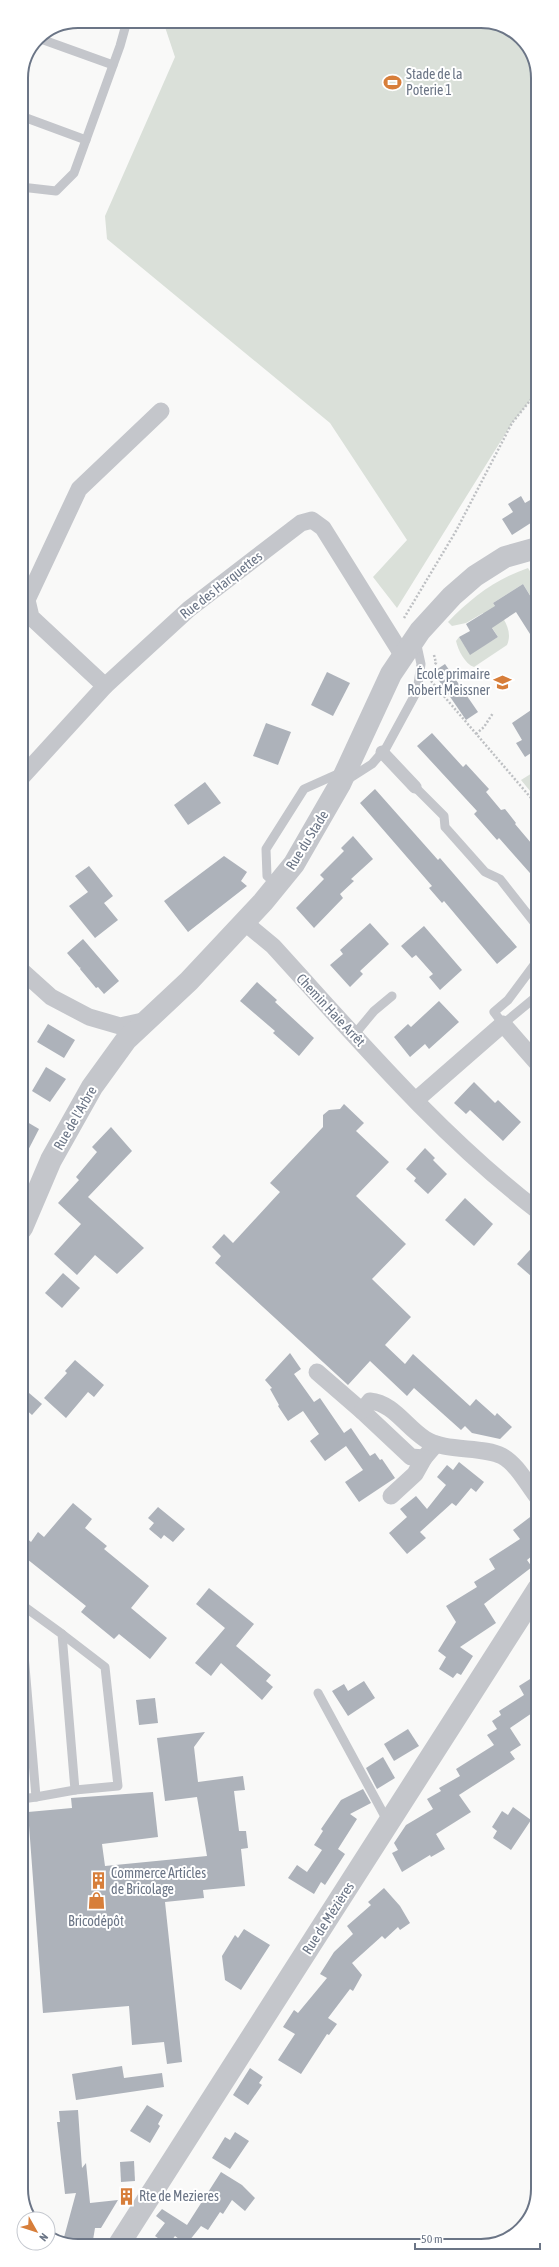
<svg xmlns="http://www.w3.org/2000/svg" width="559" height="2267" font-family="'Asap Condensed',sans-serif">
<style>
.green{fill:#dae0d9}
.building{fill:#adb2ba}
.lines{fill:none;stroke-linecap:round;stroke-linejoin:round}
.path{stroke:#bec0c3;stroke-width:2.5;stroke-dasharray:2 2;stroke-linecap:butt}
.service{stroke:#c4c6cb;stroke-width:9}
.pedestrian{stroke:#c4c6cb;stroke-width:13}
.minor{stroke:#c4c6cb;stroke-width:17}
.tertiary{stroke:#c4c6cb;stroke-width:22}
.labels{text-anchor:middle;stroke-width:4;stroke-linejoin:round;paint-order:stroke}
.poi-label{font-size:14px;fill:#6b7586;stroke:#fff;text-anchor:start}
.street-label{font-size:14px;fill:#6b7586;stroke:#fff}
.rim{fill:none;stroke:#6b7586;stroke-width:2}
</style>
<rect width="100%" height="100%" fill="#f9f9f8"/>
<!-- green -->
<g class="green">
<polygon points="163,21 488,21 519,35 537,67 537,392 512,423 397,608 373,577 407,540 330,423 107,239 105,216 175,57"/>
<path d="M528,568L537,583V598L533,600L523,584L493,603C501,616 514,629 507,645L474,667C465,664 458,650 456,641L459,637L470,654L498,637L483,613L466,623L452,626L448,622C471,598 496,579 528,568Z"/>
<polygon points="537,770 537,796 535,797 521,780"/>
</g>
<!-- building -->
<g class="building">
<polygon points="521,496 525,503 537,496 537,519 512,535 502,519 513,512 508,504"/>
<polygon points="523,584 537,607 537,645 516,612 492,628 498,637 470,655 459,637 470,631 466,624 495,606 493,603"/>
<polygon points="445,664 478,712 466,720 433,672"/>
<polygon points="327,672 350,683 333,716 311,705"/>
<polygon points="537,706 537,749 525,757 516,743 522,740 512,723"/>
<polygon points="266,723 291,732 278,765 253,756"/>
<polygon points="432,733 463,767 466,764 489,789 486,792 501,810 505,809 516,823 515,824 537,850 537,881 499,838 497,840 474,814 477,811 417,746"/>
<polygon points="205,782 221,803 188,825 174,805"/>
<polygon points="375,789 438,860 440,858 517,947 497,964 444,901 442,903 429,888 432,886 360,803"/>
<polygon points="353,836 373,859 351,879 354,881 340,894 343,898 314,928 296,908 324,879 320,875 344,851 341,848"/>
<polygon points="224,856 247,872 241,881 247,886 188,932 164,901"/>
<polygon points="89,866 113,896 104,903 118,920 95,938 69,906 88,892 75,876"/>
<polygon points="370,923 389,944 360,971 363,974 350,987 330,965 343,954 340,950"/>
<polygon points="424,926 462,970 440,990 429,977 433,974 416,955 412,958 401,946"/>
<polygon points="83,939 119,981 104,994 98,987 96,988 80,969 81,967 80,968 67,953"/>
<polygon points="257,982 277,1000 275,1002 314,1038 299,1056 273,1033 275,1031 240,1001"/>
<polygon points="439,1001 459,1022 429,1049 425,1044 410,1057 394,1037 408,1024 411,1027"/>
<polygon points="48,1024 75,1040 64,1058 37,1042"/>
<polygon points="46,1067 66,1079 50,1102 32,1091"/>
<polygon points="474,1082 495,1103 498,1100 521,1122 503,1141 470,1110 466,1114 454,1103"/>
<polygon points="344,1104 364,1123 356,1131 389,1162 356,1196 406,1244 372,1279 411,1317 385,1345 405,1364 413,1354 470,1406 476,1399 495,1416 497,1413 512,1427 500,1439 472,1433 465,1426 461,1430 414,1388 407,1396 370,1361 348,1385 215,1263 221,1256 212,1247 224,1234 233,1243 280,1192 270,1183 323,1127 323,1115 329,1110 340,1109"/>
<polygon points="22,1119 39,1129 22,1162"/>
<polygon points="111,1127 132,1151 88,1197 144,1248 117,1274 95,1255 77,1275 54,1254 81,1224 58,1203 79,1180 76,1177 97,1152 92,1147"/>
<polygon points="425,1148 435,1158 433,1160 447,1174 428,1194 414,1181 416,1178 406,1169"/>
<polygon points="465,1198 493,1224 474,1246 445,1220"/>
<polygon points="538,1241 538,1282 517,1264"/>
<polygon points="63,1273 80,1288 62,1308 45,1293"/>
<polygon points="290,1353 301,1369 294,1374 314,1402 320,1398 344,1433 351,1428 370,1456 375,1453 380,1460 382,1459 395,1478 359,1502 345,1482 363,1470 346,1446 325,1461 310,1441 319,1434 303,1411 288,1421 278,1406 279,1405 270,1389 272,1388 265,1380"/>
<polygon points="75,1360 104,1385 94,1397 88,1392 66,1418 44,1398 67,1373 65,1371"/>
<polygon points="22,1387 42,1404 32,1415 22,1406"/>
<polygon points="459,1462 484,1482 476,1492 471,1488 456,1506 452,1503 420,1532 426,1538 407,1554 389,1533 407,1517 400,1509 416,1496 427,1509 446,1485 437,1477 447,1465 453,1470"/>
<polygon points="73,1503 92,1519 85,1528 107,1546 104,1549 149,1586 131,1608 167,1638 150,1659 119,1634 114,1639 81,1612 86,1606 22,1555 22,1534 31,1542 38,1532 44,1537"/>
<polygon points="158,1507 185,1529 173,1542 164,1535 161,1539 149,1529 154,1523 148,1518"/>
<polygon points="538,1511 538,1551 527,1560 532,1567 484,1604 496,1623 460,1647 473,1656 461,1675 457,1673 453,1678 439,1669 446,1657 438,1651 456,1622 446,1606 477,1587 474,1582 495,1569 489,1559 520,1539 513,1530"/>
<polygon points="209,1588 254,1624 236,1646 271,1675 266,1681 273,1687 262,1700 221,1663 211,1676 195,1663 225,1628 196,1604"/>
<polygon points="538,1674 538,1715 535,1711 510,1728 521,1745 510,1752 515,1759 459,1795 471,1812 436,1834 445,1849 431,1857 430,1855 402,1872 392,1853 398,1850 394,1843 406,1825 433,1809 427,1799 441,1791 439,1788 460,1776 456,1769 494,1745 487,1735 497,1729 492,1721 501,1715 499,1711 524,1695 519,1686"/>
<polygon points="364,1681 375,1698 348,1716 332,1691 344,1684 348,1691"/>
<polygon points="155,1698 158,1723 139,1725 136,1700"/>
<polygon points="408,1729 419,1746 394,1761 384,1744"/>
<polygon points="205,1732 194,1747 198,1782 243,1776 245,1790 234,1791 239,1831 246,1831 248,1848 241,1849 245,1886 203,1890 204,1898 165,1902 182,2062 167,2064 164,2042 132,2045 129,2006 43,2013 28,1812 72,1808 71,1798 153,1792 158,1837 102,1844 105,1866 207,1856 197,1797 165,1801 157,1738"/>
<polygon points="383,1757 395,1778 377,1789 366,1768"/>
<polygon points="363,1789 371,1803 350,1814 357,1819 338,1849 345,1854 325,1885 321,1882 314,1894 288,1878 297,1865 307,1872 322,1850 314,1845 323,1831 321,1829 341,1800"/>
<polygon points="513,1807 531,1820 511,1850 493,1838 497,1831 492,1827 502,1811 508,1815"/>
<polygon points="384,1888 400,1906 410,1923 400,1930 398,1927 385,1939 382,1936 352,1963 362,1975 353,1991 350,1989 328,2018 337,2024 329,2035 327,2034 301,2074 278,2060 295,2034 283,2027 294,2010 298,2013 327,1978 320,1974 334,1952 353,1934 347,1926 371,1905 368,1902"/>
<polygon points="244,1929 270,1945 241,1990 225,1980 222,1956 235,1935 238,1938"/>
<polygon points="122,2066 124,2078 162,2073 164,2087 76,2100 72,2074"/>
<polygon points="250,2068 263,2077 259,2083 262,2085 248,2105 233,2095"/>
<polygon points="147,2105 163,2115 158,2124 160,2126 150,2143 130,2131"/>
<polygon points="78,2110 82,2168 86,2163 90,2203 118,2200 101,2228 95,2228 92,2246 74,2246 63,2241 76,2193 65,2194 57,2122 60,2122 59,2111"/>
<polygon points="235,2132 249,2141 230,2169 212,2158 225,2137 230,2140"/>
<polygon points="134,2161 135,2181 121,2182 120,2162"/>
<polygon points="221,2172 242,2185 255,2198 245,2211 232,2200 223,2214 220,2212 208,2230 201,2226 185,2246 176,2243 179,2239 175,2236 168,2245 155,2236 165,2223 156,2216 162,2209 187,2225"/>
</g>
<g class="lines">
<!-- path -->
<g class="path">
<polyline points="404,618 456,531 512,423 537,392"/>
<polyline points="434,655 436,663 434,665"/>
<polyline points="431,681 537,805"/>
<polyline points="476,734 484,727 493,713"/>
</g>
<!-- service -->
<g class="service">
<polyline points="38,38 113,65"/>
<polyline points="21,116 86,140"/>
<polyline points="21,187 56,191 74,173 120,46 127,21"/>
<polyline points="347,780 372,764 386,748 417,691 421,664 416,641"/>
<polyline points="415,787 444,816 445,827 485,872 500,879 537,926"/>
<polyline points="277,885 267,876 266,849 304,789 342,772"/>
<polyline points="537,961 508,1000 494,1012 503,1024 537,996"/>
<polyline points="354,1035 374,1011 392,996"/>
<polyline points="22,1605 62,1634 75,1790 36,1797"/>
<polyline points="22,1631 36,1797 22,1799"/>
<polyline points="62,1634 105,1667 118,1786 75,1790"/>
<polyline points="318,1693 388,1822"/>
</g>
<!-- pedestrian -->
<polyline class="pedestrian" points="382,752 415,787"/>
<!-- minor -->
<g class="minor">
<polyline points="105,686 31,617 27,600 79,489 161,411"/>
<polyline points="21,778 105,686 189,609 301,523 312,520 323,528 403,656"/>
<path d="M244,922L273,946C357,1038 439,1135 538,1211"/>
<polyline points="21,970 51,997 89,1017 120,1026 147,1020"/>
<polyline points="416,1100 503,1024 537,1063"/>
<polyline points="317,1372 362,1411 411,1457 424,1458 436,1444"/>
<path d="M362,1411L370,1401C393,1403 406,1427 425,1439C445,1452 483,1446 502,1456C517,1464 527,1484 538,1498"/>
<polyline points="391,1496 415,1474 424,1458"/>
</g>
<!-- tertiary -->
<g class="tertiary">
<polyline points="22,1228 51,1160 92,1087 126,1040 189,981 263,902 294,864 340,784 391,674 420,631 452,596 475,576 505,557 537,548"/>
<polyline points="118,2246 538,1589"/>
</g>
</g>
<!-- icons -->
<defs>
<symbol id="stadium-bare" viewBox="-9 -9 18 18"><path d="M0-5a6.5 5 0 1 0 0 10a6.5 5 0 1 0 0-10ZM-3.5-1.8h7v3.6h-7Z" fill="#d77e3a" stroke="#fff" stroke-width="2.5" paint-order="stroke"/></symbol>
<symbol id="school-bare" viewBox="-9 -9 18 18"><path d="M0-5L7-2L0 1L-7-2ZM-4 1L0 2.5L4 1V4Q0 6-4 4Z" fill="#d77e3a" stroke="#fff" stroke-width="2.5" paint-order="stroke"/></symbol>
<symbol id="building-bare" viewBox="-9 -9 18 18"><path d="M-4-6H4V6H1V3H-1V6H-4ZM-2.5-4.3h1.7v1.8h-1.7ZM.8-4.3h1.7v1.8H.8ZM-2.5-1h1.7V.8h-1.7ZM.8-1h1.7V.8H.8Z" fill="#d77e3a" stroke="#fff" stroke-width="2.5" paint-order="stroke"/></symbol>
<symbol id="shop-bare" viewBox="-9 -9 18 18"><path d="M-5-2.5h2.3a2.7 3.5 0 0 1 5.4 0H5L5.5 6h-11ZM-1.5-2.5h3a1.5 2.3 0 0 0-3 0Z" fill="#d77e3a" stroke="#fff" stroke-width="2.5" paint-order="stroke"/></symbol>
</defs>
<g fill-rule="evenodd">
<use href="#stadium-bare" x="380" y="70" width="25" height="25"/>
<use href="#school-bare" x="490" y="670" width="25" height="25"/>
<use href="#building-bare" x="86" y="1868" width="25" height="25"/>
<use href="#shop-bare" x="84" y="1888" width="25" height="25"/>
<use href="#building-bare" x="114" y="2184" width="25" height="25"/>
</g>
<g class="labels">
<!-- poi labels -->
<g class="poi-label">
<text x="406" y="79">Stade de la<tspan x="406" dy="16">Poterie 1</tspan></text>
<text x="490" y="679" text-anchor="end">École primaire<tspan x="490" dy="16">Robert Meissner</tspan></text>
<text x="111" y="1878">Commerce Articles<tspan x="111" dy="16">de Bricolage</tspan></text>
<text x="96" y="1926" text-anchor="middle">Bricodépôt</text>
<text x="139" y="2201">Rte de Mezieres</text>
</g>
<!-- street labels -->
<g class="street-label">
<text transform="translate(221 585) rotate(-38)" y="5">Rue des Harquettes</text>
<text transform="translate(307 840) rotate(-58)" y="5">Rue du Stade</text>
<text transform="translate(331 1010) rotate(47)" y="5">Chemin Haie Arrêt</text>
<text transform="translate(75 1118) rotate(-60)" y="5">Rue de l'Arbre</text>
<text transform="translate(328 1918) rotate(-57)" y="5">Rue de Mézières</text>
</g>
</g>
<!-- crop -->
<path d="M0 0H559V2267H0ZM78 28H481A50 50 0 0 1 531 78V2189A50 50 0 0 1 481 2239H78A50 50 0 0 1 28 2189V78A50 50 0 0 1 78 28Z" fill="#fff" fill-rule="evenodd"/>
<path class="rim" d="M78 28H481A50 50 0 0 1 531 78V2189A50 50 0 0 1 481 2239H78A50 50 0 0 1 28 2189V78A50 50 0 0 1 78 28Z"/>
<!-- north arrow -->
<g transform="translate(36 2231) rotate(129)"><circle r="19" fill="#ffffff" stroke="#c4c8cf"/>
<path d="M0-3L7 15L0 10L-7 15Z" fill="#d77e3a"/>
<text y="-6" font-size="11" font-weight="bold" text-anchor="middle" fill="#6b7586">N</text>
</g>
<!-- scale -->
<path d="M415 2243v6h125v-6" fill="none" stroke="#6b7586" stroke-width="2"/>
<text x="421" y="2243" font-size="12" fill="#6b7586" stroke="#ffffff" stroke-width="3" paint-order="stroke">50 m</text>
</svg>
